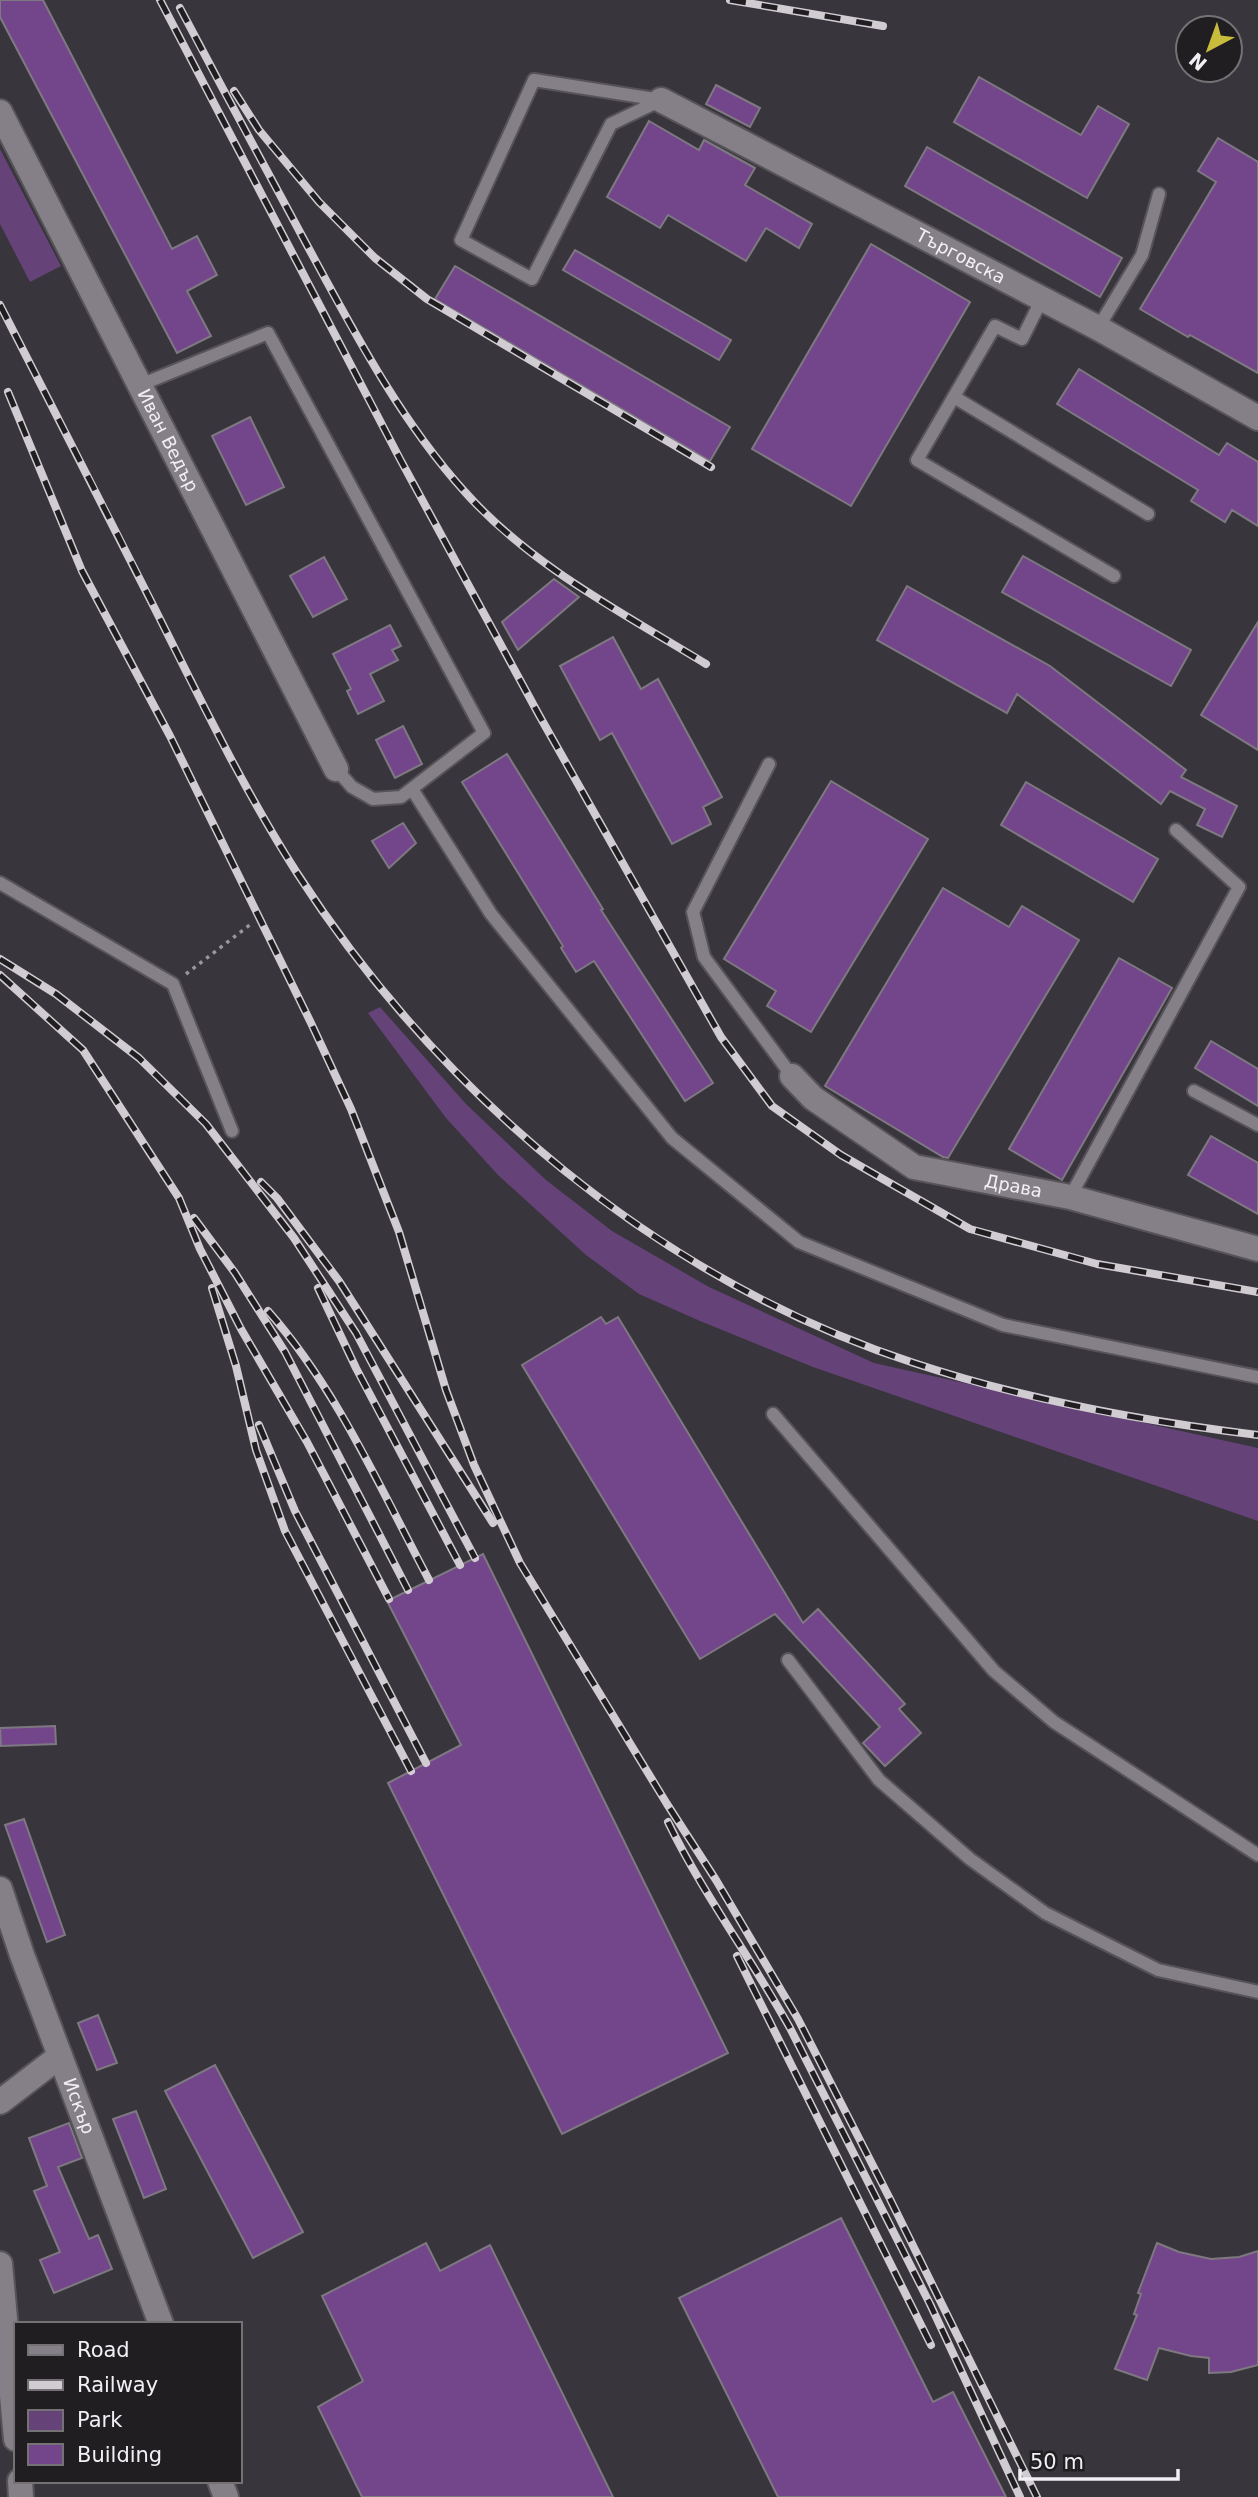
<svg xmlns="http://www.w3.org/2000/svg" width="1258" height="2497" font-family="'DejaVu Sans',sans-serif">
<style>
.green{fill:#654278}
.building{fill:#73468b;stroke:#7e7981;stroke-width:2}
.lines{fill:none;stroke-linecap:round;stroke-linejoin:round}
.service-casing{stroke:#575459;stroke-width:16}
.minor-casing{stroke:#575459;stroke-width:28}
.path{stroke:#9a969c;stroke-width:3.5;stroke-dasharray:3.5 5;stroke-linecap:butt}
.service{stroke:#858088;stroke-width:12}
.minor{stroke:#858088;stroke-width:24}
.rail-casing{stroke:#d0ccd2;stroke-width:8}
.rail{stroke:#201e21;stroke-width:5;stroke-dasharray:16;stroke-linecap:butt}
.labels{text-anchor:middle;stroke-width:6;stroke-linejoin:round;paint-order:stroke}
.street-label{font-size:18px;fill:#f2eff4;stroke:#201e21}
</style>
<rect width="100%" height="100%" fill="#39353c"/>
<!-- green -->
<g class="green">
<polygon points="0,149 61,266 30,282 0,224"/>
<polygon points="380,1007 466,1104 546,1180 612,1231 709,1287 874,1363 1258,1448 1258,1521 813,1367 700,1321 639,1294 586,1255 498,1175 446,1118 368,1013"/>
</g>
<!-- building -->
<g class="building">
<polygon points="0,0 43,0 172,249 197,236 217,275 187,291 211,336 177,353 0,17"/>
<polygon points="979,77 1081,135 1098,106 1129,124 1087,198 954,122"/>
<polygon points="716,85 760,108 750,127 706,104"/>
<polygon points="649,121 699,150 704,140 755,168 745,185 812,224 799,248 766,228 746,261 668,215 660,228 607,197"/>
<polygon points="1218,138 1258,162 1258,373 1190,335 1188,337 1140,309 1216,182 1198,171"/>
<polygon points="927,147 1122,258 1100,297 905,186"/>
<polygon points="871,244 970,302 851,506 752,449"/>
<polygon points="575,250 731,340 719,360 563,270"/>
<polygon points="455,266 730,427 710,461 435,299"/>
<polygon points="1079,369 1219,455 1227,443 1258,462 1258,526 1232,510 1225,522 1191,501 1198,490 1057,404"/>
<polygon points="250,417 284,487 246,505 212,436"/>
<polygon points="1023,556 1191,650 1171,686 1002,592"/>
<polygon points="324,557 347,599 313,617 290,576"/>
<polygon points="554,579 579,597 518,650 502,622"/>
<polygon points="907,586 1050,666 1186,770 1181,777 1237,806 1222,837 1197,825 1205,809 1170,791 1161,804 1017,694 1007,713 877,640"/>
<polygon points="1258,622 1258,750 1201,715"/>
<polygon points="390,625 401,646 392,650 398,660 370,674 384,701 358,714 347,691 351,689 333,654"/>
<polygon points="613,637 641,689 658,679 722,797 703,807 711,824 672,844 612,733 600,740 560,666"/>
<polygon points="403,726 422,764 395,778 376,740"/>
<polygon points="507,754 603,909 601,910 713,1083 685,1101 594,961 576,972 561,948 563,946 462,782"/>
<polygon points="831,781 928,839 811,1032 767,1006 776,991 724,959"/>
<polygon points="1026,782 1158,859 1133,902 1001,825"/>
<polygon points="403,823 416,843 389,868 372,841"/>
<polygon points="943,888 1009,927 1022,906 1079,940 948,1158 943,1157 825,1086"/>
<polygon points="1119,958 1172,988 1062,1180 1009,1149"/>
<polygon points="1211,1041 1258,1069 1258,1106 1195,1068"/>
<polygon points="1211,1136 1258,1163 1258,1214 1188,1175"/>
<polygon points="601,1317 606,1324 618,1317 803,1623 818,1609 905,1704 899,1709 921,1733 885,1766 863,1743 880,1727 775,1614 700,1659 522,1365"/>
<polygon points="483,1554 728,2053 562,2134 388,1783 461,1745 387,1601"/>
<polygon points="55,1726 56,1744 1,1746 0,1728"/>
<polygon points="24,1819 65,1935 47,1942 5,1825"/>
<polygon points="98,2015 117,2063 97,2070 78,2023"/>
<polygon points="215,2065 303,2232 253,2258 165,2091"/>
<polygon points="136,2111 166,2189 144,2198 113,2119"/>
<polygon points="69,2123 82,2158 58,2167 89,2239 98,2235 112,2269 54,2293 40,2260 60,2252 34,2191 47,2186 29,2138"/>
<polygon points="841,2218 933,2402 953,2392 1006,2497 778,2497 679,2298"/>
<polygon points="426,2243 440,2271 490,2245 613,2497 362,2497 318,2407 363,2381 322,2296"/>
<polygon points="1157,2243 1179,2252 1211,2259 1239,2257 1258,2251 1258,2365 1231,2372 1209,2373 1209,2358 1191,2356 1159,2348 1147,2380 1115,2369 1137,2315 1134,2314 1141,2294 1138,2293"/>
</g>
<g class="lines">
<defs>
<g id="service">
<polygon points="534,80 661,100 611,124 532,279 461,240"/>
<polyline points="1042,299 1022,339 995,326 917,460 1114,576"/>
<polyline points="1098,328 1142,255 1159,194"/>
<polyline points="140,385 268,333 484,733 401,797 373,799 352,787 336,769"/>
<polyline points="954,397 1148,514"/>
<polyline points="769,764 693,912 704,957 792,1076"/>
<polyline points="412,789 491,914 672,1138 799,1242 1003,1325 1258,1377"/>
<polyline points="0,883 173,984 232,1131"/>
<polyline points="1194,1091 1258,1125"/>
<polyline points="1070,1197 1239,887 1176,830"/>
<polyline points="773,1414 994,1671 1054,1722 1258,1855"/>
<polyline points="788,1660 879,1780 970,1859 1045,1913 1158,1970 1258,1992"/>
</g>
<g id="minor">
<path id="s1" d="M661,100L1098,328L1258,418"/>
<path id="s2" d="M0,112L336,769"/>
<path id="s3" d="M792,1076L813,1098L914,1167L1070,1197L1258,1249"/>
<path id="s4" d="M0,1889L22,1955L161,2324"/>
<polyline points="0,2102 60,2056"/>
<polyline points="0,2264 16,2439"/>
<polyline points="20,2481 21,2497"/>
<polyline points="220,2481 226,2497"/>
</g>
</defs>
<!-- service casing -->
<use href="#service" class="service-casing"/>
<!-- minor casing -->
<use href="#minor" class="minor-casing"/>
<!-- path -->
<polyline class="path" points="186,974 251,924"/>
<!-- service -->
<use href="#service" class="service"/>
<!-- minor -->
<use href="#minor" class="minor"/>
<defs>
<g id="rail">
<polyline points="160,0 400,459 539,715 721,1037 772,1106 841,1155 970,1229 1097,1264 1258,1292"/>
<polyline points="730,0 883,26"/>
<path d="M180,8C222,88 265,167 308,247C354,332 400,420 465,492C531,566 623,613 706,664"/>
<polyline points="234,91 259,130 319,202 375,258 427,299 711,467"/>
<path d="M0,305C52,407 105,509 156,611C200,699 244,790 297,873C441,1096 660,1280 914,1363C1026,1400 1141,1421 1258,1435"/>
<polyline points="8,392 82,571 170,736 311,1023 351,1109 399,1232 446,1390 474,1465 520,1563 667,1804 716,1880 798,2019 889,2197 1037,2497"/>
<polyline points="0,959 56,994 139,1058 206,1124 294,1238 356,1333 475,1558"/>
<polyline points="0,975 83,1050 179,1198 200,1249 241,1329 307,1442 389,1599"/>
<polyline points="261,1182 277,1198 339,1281 493,1523"/>
<polyline points="194,1218 235,1273 285,1352 408,1590"/>
<polyline points="212,1288 236,1366 256,1450 285,1531 411,1771"/>
<polyline points="318,1288 356,1368 460,1565"/>
<path d="M268,1311C337,1389 380,1488 429,1580"/>
<polyline points="259,1425 295,1511 426,1763"/>
<path d="M668,1822C703,1894 751,1958 790,2028L930,2304L1020,2497"/>
<polyline points="737,1956 931,2345"/>
</g>
</defs>
<!-- rail casing -->
<use href="#rail" class="rail-casing"/>
<!-- rail -->
<use href="#rail" class="rail"/>
</g>
<g class="labels">
<!-- street labels -->
<g class="street-label">
<text dy="6" stroke="none"><textPath href="#s1" startOffset="338">Търговска</textPath></text>
<text dy="6" stroke="none"><textPath href="#s2" startOffset="369">Иван Ведър</textPath></text>
<text dy="6" stroke="none"><textPath href="#s3" startOffset="254">Драва</textPath></text>
<text dy="6" stroke="none"><textPath href="#s4" startOffset="231">Искър</textPath></text>
</g>
</g>
<!-- legend -->
<rect x="14" y="2322" width="228" height="161" fill="#201e21" stroke="#747275" stroke-width="2"/>
<rect x="28" y="2345" width="35" height="10" fill="#858088" stroke="#747275" stroke-width="2"/>
<text x="77" y="2357" font-size="21" fill="#f2eff4">Road</text>
<rect x="28" y="2380" width="35" height="10" fill="#d0ccd2" stroke="#747275" stroke-width="2"/>
<text x="77" y="2392" font-size="21" fill="#f2eff4">Railway</text>
<rect x="28" y="2410" width="35" height="21" fill="#654278" stroke="#747275" stroke-width="2"/>
<text x="77" y="2427" font-size="21" fill="#f2eff4">Park</text>
<rect x="28" y="2444" width="35" height="21" fill="#73468b" stroke="#747275" stroke-width="2"/>
<text x="77" y="2462" font-size="21" fill="#f2eff4">Building</text>
<!-- north arrow -->
<g transform="translate(1209 49) rotate(221)"><circle r="33" fill="#201e21" stroke="#747275" stroke-width="2"/>
<path d="M0-5L12 26L0 18L-12 26Z" fill="#c9bb3b"/>
<text y="-10" font-size="19" font-weight="bold" text-anchor="middle" fill="#f2eff4">N</text>
</g>
<!-- scale -->
<path d="M1020 2469v10h158v-10" fill="none" stroke="#f2eff4" stroke-width="3.5"/>
<text x="1030" y="2469" font-size="21" fill="#f2eff4" stroke="#201e21" stroke-width="5" paint-order="stroke">50 m</text>
</svg>
